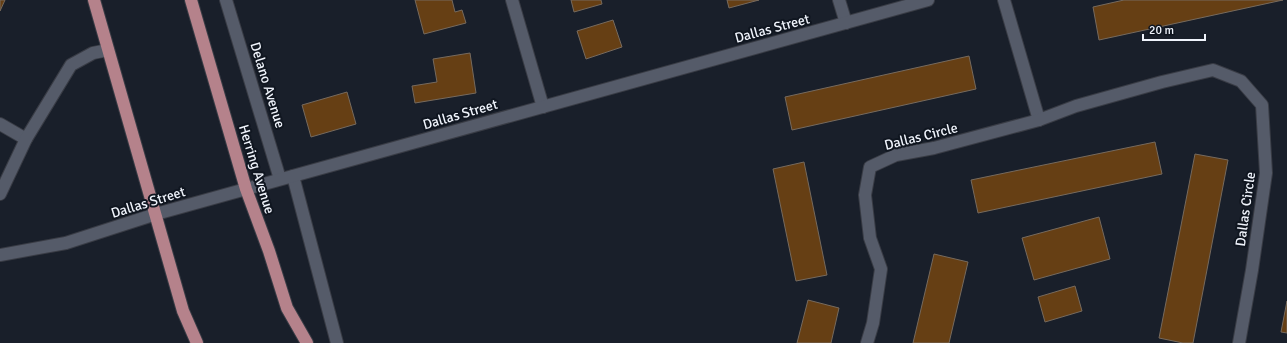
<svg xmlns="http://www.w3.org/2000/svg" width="1287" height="343" font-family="Signika,sans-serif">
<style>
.building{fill:#663f14;stroke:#766a5e}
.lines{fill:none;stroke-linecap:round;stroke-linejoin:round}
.minor-casing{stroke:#393c45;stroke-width:14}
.major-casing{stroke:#393c45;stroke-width:14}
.minor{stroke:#555b69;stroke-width:12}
.major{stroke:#b5828b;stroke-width:12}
.labels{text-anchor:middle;stroke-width:4;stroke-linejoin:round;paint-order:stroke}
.street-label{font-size:14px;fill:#f0f4fc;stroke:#101620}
</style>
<rect width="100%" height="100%" fill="#191f2a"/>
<!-- building -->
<g class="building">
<polygon points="0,0 5,0 0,11"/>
<polygon points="415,0 452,0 455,12 462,10 466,23 424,34"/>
<polygon points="571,0 601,0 602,4 574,12"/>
<polygon points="727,0 759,0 729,8"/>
<polygon points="1124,0 1283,0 1099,40 1093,7"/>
<polygon points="613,20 622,47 586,59 577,31"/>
<polygon points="470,53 476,93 415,103 412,86 437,82 433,59"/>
<polygon points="969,56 976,89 792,130 785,97"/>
<polygon points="347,92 356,124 311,137 302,105"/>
<polygon points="1155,142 1162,174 978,213 971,180"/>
<polygon points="1195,154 1228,160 1193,343 1183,343 1159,338"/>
<polygon points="804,162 827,275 796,281 773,169"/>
<polygon points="1099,217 1110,259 1034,280 1022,238"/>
<polygon points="934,254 968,262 949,343 913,343"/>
<polygon points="1075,286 1082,311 1045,322 1038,297"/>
<polygon points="808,300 839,308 831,343 797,343"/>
<polygon points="1287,301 1287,333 1281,332"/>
</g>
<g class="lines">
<defs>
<g id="minor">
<polyline points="226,0 280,179"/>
<polyline points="512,0 543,107"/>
<polyline points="839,0 846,23"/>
<polyline points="1004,0 1039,120"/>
<polyline points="0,124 26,139"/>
<polyline points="293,176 337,343"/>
<polyline points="0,194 26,139 71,65 93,53 108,50"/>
<polyline points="0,255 66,243 156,214 928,0"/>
<polyline points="867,343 873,323 881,269 870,238 865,195 870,167 896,155 934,148 1039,120 1076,106 1162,82 1213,70 1241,81 1262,105 1266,173 1252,270 1239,343"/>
</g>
<g id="major">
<polyline points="94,0 183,311 197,343"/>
<polyline points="191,0 246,189 269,251 287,308 307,343"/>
</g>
</defs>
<!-- minor casing -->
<use href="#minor" class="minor-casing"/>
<!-- major casing -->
<use href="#major" class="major-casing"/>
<!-- minor -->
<use href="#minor" class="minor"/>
<!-- major -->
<use href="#major" class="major"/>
</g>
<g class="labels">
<!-- street labels -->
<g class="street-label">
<text transform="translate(772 28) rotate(-15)" y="5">Dallas Street</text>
<text transform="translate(268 85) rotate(73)" y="5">Delano Avenue</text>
<text transform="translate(460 114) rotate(-16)" y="5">Dallas Street</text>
<text transform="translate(921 136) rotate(-14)" y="5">Dallas Circle</text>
<text transform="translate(257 169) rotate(73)" y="5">Herring Avenue</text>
<text transform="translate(148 202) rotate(-17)" y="5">Dallas Street</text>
<text transform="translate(1245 209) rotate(-82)" y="5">Dallas Circle</text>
</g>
</g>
<!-- scale -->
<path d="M1143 34v6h62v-6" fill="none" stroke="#f0f4fc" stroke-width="2"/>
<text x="1149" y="34" font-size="12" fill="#f0f4fc" stroke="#101620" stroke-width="3" paint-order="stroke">20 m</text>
</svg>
